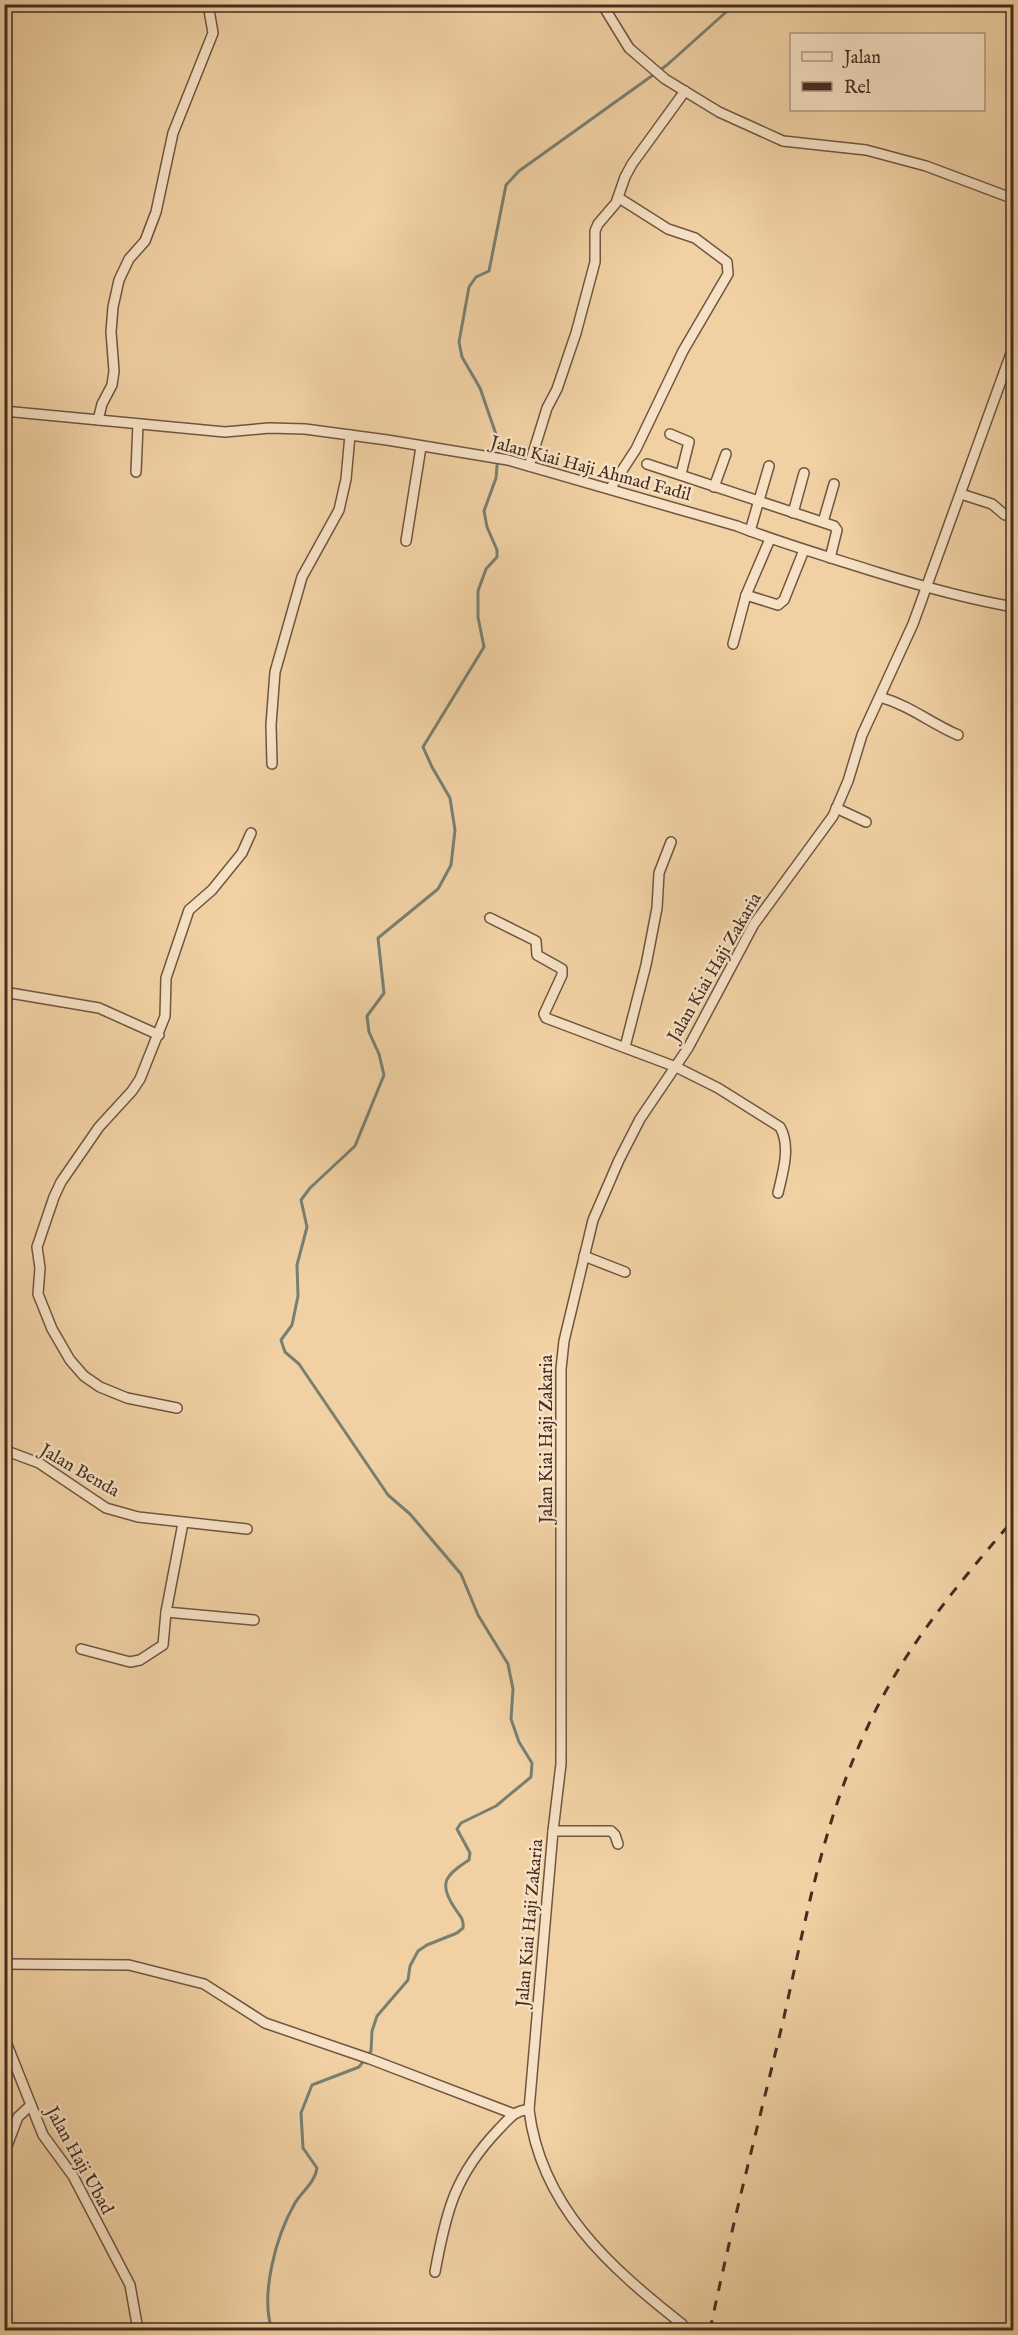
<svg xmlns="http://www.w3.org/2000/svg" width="1018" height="2335" font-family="'IM FELL English',serif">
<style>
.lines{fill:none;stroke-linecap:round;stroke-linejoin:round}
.stream{stroke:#788072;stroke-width:3}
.minor-casing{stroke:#6f5641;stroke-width:12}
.minor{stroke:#f6e1c4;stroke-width:9}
.rail{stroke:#442d20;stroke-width:3;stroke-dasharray:10 10;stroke-linecap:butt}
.labels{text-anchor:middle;stroke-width:5;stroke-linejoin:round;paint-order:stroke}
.street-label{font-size:18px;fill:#442d20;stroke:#f6e1c4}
</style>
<rect width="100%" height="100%" fill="#f1d1a4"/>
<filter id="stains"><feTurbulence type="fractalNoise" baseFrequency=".00333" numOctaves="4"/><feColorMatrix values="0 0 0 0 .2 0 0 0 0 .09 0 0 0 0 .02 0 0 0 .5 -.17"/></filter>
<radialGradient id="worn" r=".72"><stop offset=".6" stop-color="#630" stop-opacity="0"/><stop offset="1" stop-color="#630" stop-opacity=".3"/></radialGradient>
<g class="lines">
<!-- stream -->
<path class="stream" d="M272,2330C260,2294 276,2236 295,2203C302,2191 315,2183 317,2168L303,2148L301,2113L312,2085L359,2067L371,2051L372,2031L377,2016L408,1980L410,1966L418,1951L427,1945L457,1933L463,1928C464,1920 461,1917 456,1910C438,1884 444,1876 469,1860L470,1853L457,1829L461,1823L496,1806L531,1777L532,1763L519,1742L511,1719L513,1689L508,1664L478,1615L461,1574L410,1514L388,1495L299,1364L285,1352L281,1340L292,1325L298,1296L297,1265L307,1227L301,1200L310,1188L355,1146L384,1075L379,1054L369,1032L367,1016L384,993L378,938L438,889L451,865L455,830L450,798L432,767L423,747L484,647L478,617V591L486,569L497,557V550L487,527L484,511L496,478L499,443L480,388L462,357L459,342L469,287L476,277L489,271L506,185L519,171L667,65L735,4"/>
<defs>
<g id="minor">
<polyline points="602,4 629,48 665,79 719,112 783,141 866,150 926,166 1014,199"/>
<path d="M4,411L225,432L269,428L305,429L387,440L508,460L737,526C783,544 829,557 876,572C921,586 967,599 1014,607"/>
<polyline points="98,420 102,404 112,385 114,371 111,332 113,307 119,280 129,259 145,241 156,212 173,133 213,33 208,4"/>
<polyline points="670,434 689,442 681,474"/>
<polyline points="647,464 834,526 837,530 830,558"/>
<polyline points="529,466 547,408 557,389 576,333 595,262 595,231 598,224 616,203 625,177 632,164 685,91"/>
<polyline points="136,472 138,424"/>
<polyline points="714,487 726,454"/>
<polyline points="610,489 636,449 683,351 728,274 727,262 695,238 668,229 619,198"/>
<polyline points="961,494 992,504 1005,515"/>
<polyline points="793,513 804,473"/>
<polyline points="823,522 834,484"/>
<polyline points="750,531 769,466"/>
<polyline points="770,539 746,595 778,605 784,600 804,550"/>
<polyline points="406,541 421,447"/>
<polyline points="733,644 746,595"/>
<path d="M880,697C911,706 930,723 958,735"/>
<polyline points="272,764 271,725 275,672 302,577 339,510 346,479 350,435"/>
<polyline points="836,808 866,822"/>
<path d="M490,918L536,941L537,955L562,969V975L544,1014L546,1018L676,1067L718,1088L780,1127C791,1146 783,1172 778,1193"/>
<polyline points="4,992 99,1008 159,1035"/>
<polyline points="625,1047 646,965 657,908 659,873 671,842"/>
<polyline points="584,1256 625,1272"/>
<polyline points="177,1408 127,1398 100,1387 84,1376 70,1360 52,1329 38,1294 40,1268 37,1247 54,1197 61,1182 99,1127 132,1091 140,1079 165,1016 166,978 189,910 212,890 242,853 251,833"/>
<polyline points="4,1450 39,1463 106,1508 138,1517 247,1529"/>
<polyline points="183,1523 166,1612 254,1620"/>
<polyline points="81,1649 130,1662 140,1660 163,1645 166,1612"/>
<polyline points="553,1831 611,1831 615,1835 618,1844"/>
<polyline points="4,1964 129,1965 204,1984 265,2023 370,2059 514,2114"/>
<polyline points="4,2037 43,2135 73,2176 130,2285 138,2330"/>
<polyline points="4,2154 18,2117 31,2105"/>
<path d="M435,2272C446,2211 455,2175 499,2129C508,2120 515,2109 529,2110"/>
<path d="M682,2324C610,2267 541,2207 529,2110L553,1831L561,1764V1369L564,1341L593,1220L619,1160L640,1119L688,1048L754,924L833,816L848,781L862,735L913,624L1014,345"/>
</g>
</defs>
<!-- minor casing -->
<use href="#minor" class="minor-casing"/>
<!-- minor -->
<use href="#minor" class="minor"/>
<!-- rail -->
<path class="rail" d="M710,2330C732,2225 759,2122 784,2017C806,1918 824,1818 868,1726C904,1648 958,1584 1014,1519"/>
</g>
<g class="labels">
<!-- street labels -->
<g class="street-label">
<text transform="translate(591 468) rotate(15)" y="6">Jalan Kiai Haji Ahmad Fadil</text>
<text transform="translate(714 967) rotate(-60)" y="6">Jalan Kiai Haji Zakaria</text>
<text transform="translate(546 1439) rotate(-90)" y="6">Jalan Kiai Haji Zakaria</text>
<text transform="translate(80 1470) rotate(30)" y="6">Jalan Benda</text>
<text transform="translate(529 1923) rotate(-85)" y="6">Jalan Kiai Haji Zakaria</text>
<text transform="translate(80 2160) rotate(61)" y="6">Jalan Haji Ubad</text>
</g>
</g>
<!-- margin -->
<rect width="1018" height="2335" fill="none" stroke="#f1d1a4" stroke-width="24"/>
<rect x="6" y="6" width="1006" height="2323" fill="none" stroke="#442d20" stroke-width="3"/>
<rect x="12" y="12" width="994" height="2311" fill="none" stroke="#442d20" stroke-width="1.5"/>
<!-- legend -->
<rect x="790" y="33" width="195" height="78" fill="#f6e1c4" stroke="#af9982" stroke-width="1.5"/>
<rect x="802" y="52" width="30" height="9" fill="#f6e1c4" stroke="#af9982" stroke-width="1.5"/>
<text x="844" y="63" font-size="18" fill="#442d20">Jalan</text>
<rect x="802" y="82" width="30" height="9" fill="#442d20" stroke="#af9982" stroke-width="1.5"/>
<text x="844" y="93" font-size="18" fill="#442d20">Rel</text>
<rect width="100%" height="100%" filter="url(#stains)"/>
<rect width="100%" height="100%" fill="url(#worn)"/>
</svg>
